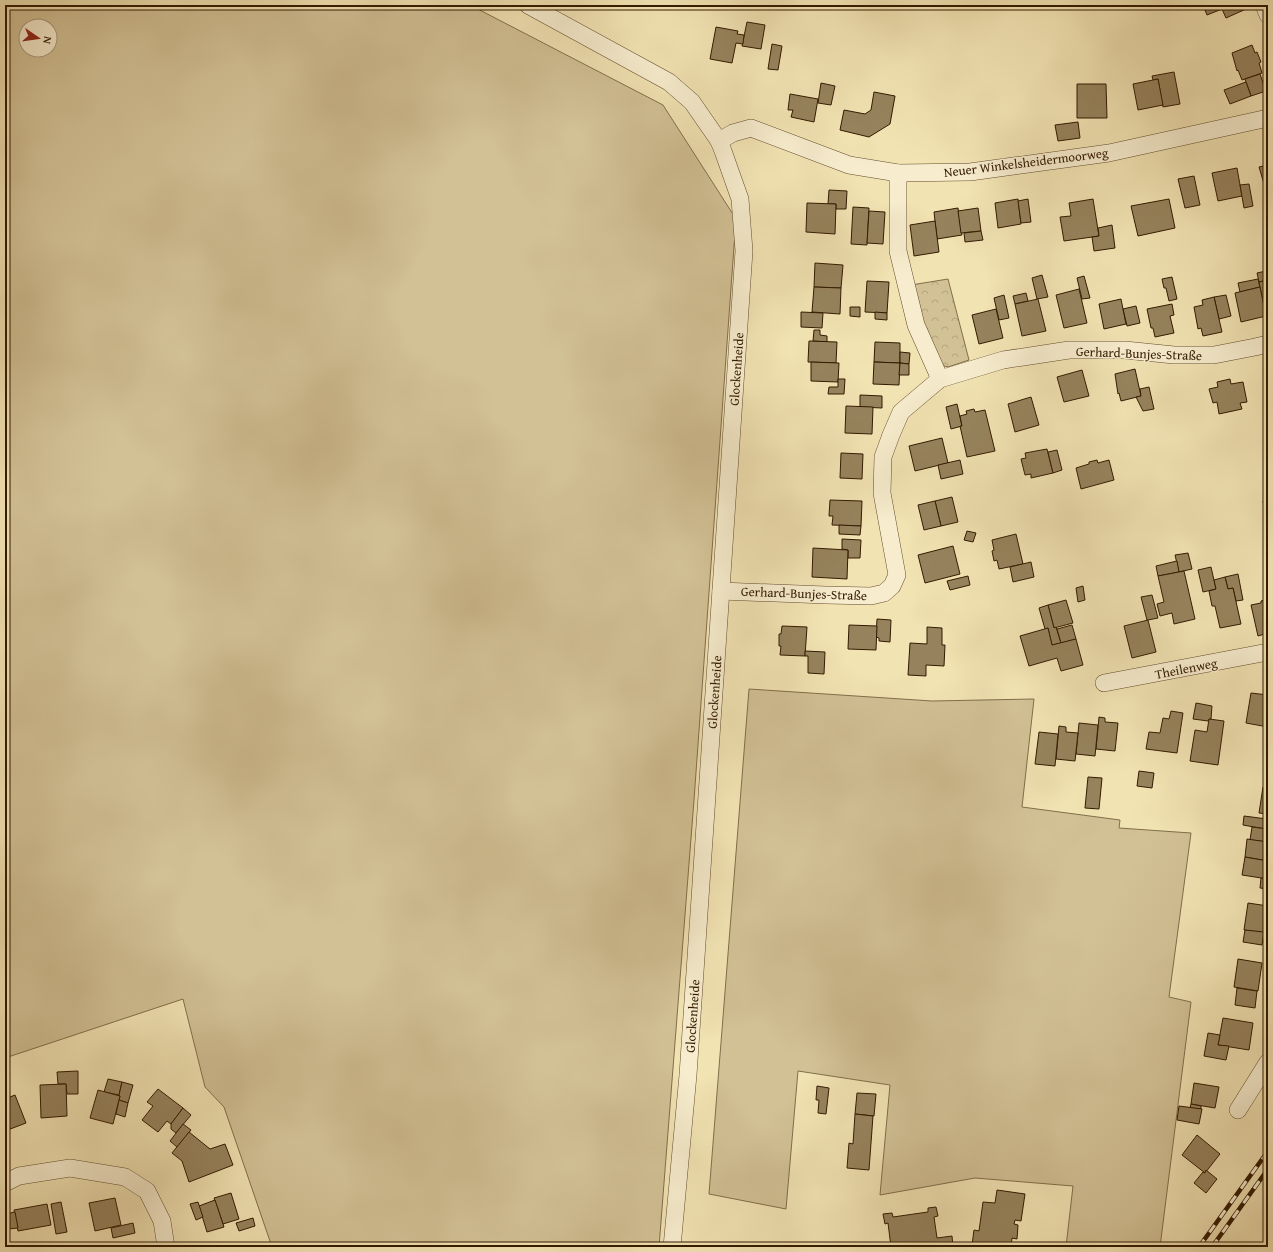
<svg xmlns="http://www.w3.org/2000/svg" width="1273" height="1252" font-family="'Gentium Book Plus',serif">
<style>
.grass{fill:#d2c195;stroke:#826e4a;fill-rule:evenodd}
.park{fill:url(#park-crowns);stroke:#826e4a}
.building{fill:#96835d;stroke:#331a00}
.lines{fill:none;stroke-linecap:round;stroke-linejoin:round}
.street-casing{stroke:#634c2d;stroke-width:18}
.street{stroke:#f7edce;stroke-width:17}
.rail-casing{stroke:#331a00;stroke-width:4.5}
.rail{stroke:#f7edce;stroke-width:3;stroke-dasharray:9;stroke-linecap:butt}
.labels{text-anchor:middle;stroke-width:3;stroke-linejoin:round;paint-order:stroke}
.street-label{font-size:13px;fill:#331a00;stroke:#f7edce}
</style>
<defs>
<pattern id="park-crowns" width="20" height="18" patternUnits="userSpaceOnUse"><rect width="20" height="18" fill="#d2c195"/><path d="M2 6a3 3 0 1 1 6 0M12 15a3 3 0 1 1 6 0" fill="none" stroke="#b5a57f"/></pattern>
</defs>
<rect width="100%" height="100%" fill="#f2e3b3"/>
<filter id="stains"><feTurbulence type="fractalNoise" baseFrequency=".005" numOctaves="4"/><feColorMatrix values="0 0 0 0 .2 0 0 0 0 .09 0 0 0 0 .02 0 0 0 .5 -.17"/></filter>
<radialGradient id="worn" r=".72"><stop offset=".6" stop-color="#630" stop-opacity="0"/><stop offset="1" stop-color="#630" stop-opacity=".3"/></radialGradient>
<!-- grass -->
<g class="grass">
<path d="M5,5H470L663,105L736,219L694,800L659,1247H272L224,1107L205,1087L183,999L5,1058ZM26,26H50V50H26Z"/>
<polygon points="749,689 932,701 1034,699 1022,807 1120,820 1119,828 1191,833 1169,997 1191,1002 1160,1247 1066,1247 1073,1186 975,1178 880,1195 890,1085 798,1071 786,1209 709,1194"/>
</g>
<!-- park -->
<polygon class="park" points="948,279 969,360 948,367 941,365 936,357 911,285"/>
<!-- building -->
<g class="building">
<polygon points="1203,5 1244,5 1246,9 1226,18 1222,9 1207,15"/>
<polygon points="747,22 765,25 761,49 742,46"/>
<polygon points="716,27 738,31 737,34 744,35 743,44 736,43 732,63 710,59"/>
<polygon points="772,44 782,46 778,70 768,69"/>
<polygon points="1252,45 1255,53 1257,52 1261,62 1259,63 1262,73 1242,80 1238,70 1237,71 1232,53"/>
<polygon points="1174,72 1180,104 1163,107 1158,79 1153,80 1152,76"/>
<polygon points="1260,74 1266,91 1251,96 1245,79"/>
<polygon points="1158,79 1163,105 1138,110 1133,84"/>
<polygon points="1246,82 1251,96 1230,104 1224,90"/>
<polygon points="821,83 835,86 831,105 818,103"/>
<polygon points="1077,84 1106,84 1107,118 1077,118"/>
<polygon points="874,92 895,96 890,124 869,137 840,130 844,110 865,114 871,110"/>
<polygon points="790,94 818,99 814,122 791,117 793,110 788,110"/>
<polygon points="1078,122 1080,138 1058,141 1055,125"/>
<polygon points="1268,165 1268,183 1264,184 1259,167"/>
<polygon points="1237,168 1242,196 1218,201 1212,173"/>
<polygon points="1194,176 1200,205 1185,208 1178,179"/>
<polygon points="1249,184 1253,206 1244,208 1240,185"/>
<polygon points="829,190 847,191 846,209 836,209 836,204 828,204"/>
<polygon points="1018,199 1021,224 998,228 995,203"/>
<polygon points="1028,199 1031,222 1021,223 1018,201"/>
<polygon points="1093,199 1099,236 1064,241 1060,217 1071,216 1069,203"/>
<polygon points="1169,199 1175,228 1138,236 1131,206"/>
<polygon points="807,203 836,204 835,234 806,232"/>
<polygon points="853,207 869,208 867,245 851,244"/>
<polygon points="958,208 962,235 937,239 934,212"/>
<polygon points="978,208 981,231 961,233 958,211"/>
<polygon points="869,211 885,212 883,244 867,243"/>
<polygon points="935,221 939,252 914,256 910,225"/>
<polygon points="1112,225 1115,248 1094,251 1092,237 1099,236 1098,228"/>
<polygon points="981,231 983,240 965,242 964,233"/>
<polygon points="815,263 843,265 841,288 814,287"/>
<polygon points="1266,271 1268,280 1259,282 1257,273"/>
<polygon points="1042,275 1048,297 1037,299 1032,278"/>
<polygon points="1084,276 1090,298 1082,299 1077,278"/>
<polygon points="1172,277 1177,299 1169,301 1166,288 1164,288 1162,279"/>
<polygon points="1258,279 1260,287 1240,292 1238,283"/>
<polygon points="1268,280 1268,296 1262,297 1259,282"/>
<polygon points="867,281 889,282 887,313 865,312"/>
<polygon points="814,287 841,288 840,314 812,312"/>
<polygon points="1260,287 1266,316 1241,322 1235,293"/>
<polygon points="1079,289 1087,323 1064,328 1056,295"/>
<polygon points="1026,293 1028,301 1015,304 1013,296"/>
<polygon points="1004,295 1009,318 999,320 994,298"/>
<polygon points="1226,295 1231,316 1219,319 1214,297"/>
<polygon points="1214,297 1222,332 1203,336 1201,328 1198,329 1194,307 1203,305 1202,300"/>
<polygon points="1038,299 1046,331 1022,336 1015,304"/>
<polygon points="1121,299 1126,324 1104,329 1099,304"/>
<polygon points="1172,304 1174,315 1170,316 1174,333 1155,337 1153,328 1151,328 1147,309"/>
<polygon points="1136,306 1140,323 1127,326 1123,309"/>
<polygon points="850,307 860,307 860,317 850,316"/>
<polygon points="996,309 1003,338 979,344 972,315"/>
<polygon points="801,312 823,313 822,328 801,327"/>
<polygon points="875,312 887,313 887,320 875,319"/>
<polygon points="814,330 820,330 820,335 827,336 827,342 813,341"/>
<polygon points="809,341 837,342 836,363 808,362"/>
<polygon points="875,342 900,343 900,363 874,362"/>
<polygon points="900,352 910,353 909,364 900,363"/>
<polygon points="811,362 839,363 838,382 811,381"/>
<polygon points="874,362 900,363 899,385 873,384"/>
<polygon points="900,363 909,364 909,375 899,375"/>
<polygon points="1135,369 1141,396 1121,401 1119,393 1118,394 1115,374"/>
<polygon points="1082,370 1089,396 1064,402 1057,377"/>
<polygon points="838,379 845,379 844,394 828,394 829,387 838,387"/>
<polygon points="1230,379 1231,384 1243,382 1247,402 1240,403 1242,409 1219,414 1217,402 1213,403 1209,389 1218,387 1217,382"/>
<polygon points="1149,387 1154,409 1143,411 1136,397 1141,396 1140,389"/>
<polygon points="860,395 882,396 882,408 860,407"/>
<polygon points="1031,397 1039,425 1015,432 1008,404"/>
<polygon points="957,404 962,426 951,429 946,407"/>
<polygon points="846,406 873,407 872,434 845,433"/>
<polygon points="974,409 975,412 985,410 995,451 967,457 960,426 962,426 960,416 967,414 966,411"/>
<polygon points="942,438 948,463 915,471 909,446"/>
<polygon points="1047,449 1053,473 1031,478 1031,474 1025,475 1021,459 1026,458 1025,453"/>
<polygon points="1057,450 1062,470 1053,473 1048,452"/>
<polygon points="841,453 863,454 862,479 840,478"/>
<polygon points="960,460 963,474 941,479 938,465"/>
<polygon points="1097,460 1098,463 1109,460 1114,480 1081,489 1076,468 1089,464 1089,462"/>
<polygon points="952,497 958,522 941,526 935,501"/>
<polygon points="1268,499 1268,527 1263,501"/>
<polygon points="830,500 862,501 861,526 832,525 833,516 829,516"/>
<polygon points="935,501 941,526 924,530 918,505"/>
<polygon points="839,525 861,526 860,535 839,534"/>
<polygon points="967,531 976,533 973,542 964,540"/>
<polygon points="1016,534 1023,564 999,569 997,560 994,561 992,551 994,550 992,540"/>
<polygon points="842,539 861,540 860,558 848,558 848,550 842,549"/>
<polygon points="953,546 960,574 925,583 918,555"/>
<polygon points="813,548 848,550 847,579 812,577"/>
<polygon points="1188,553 1192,569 1179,572 1175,555"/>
<polygon points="1177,561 1179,572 1158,576 1156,566"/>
<polygon points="1031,562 1034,577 1013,582 1010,567"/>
<polygon points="1211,567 1216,589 1203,592 1198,570"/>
<polygon points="1184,571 1195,619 1174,624 1172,613 1160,616 1157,604 1164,602 1158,576"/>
<polygon points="1238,574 1243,600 1236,601 1233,588 1228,589 1225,577"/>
<polygon points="968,576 970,585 950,590 947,581"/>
<polygon points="1225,577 1228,589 1233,588 1241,624 1220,628 1215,606 1212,606 1209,591 1216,589 1214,580"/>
<polygon points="1083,586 1085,600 1078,602 1076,588"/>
<polygon points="1152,595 1158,618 1148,620 1147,620 1141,597"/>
<polygon points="1268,599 1268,633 1258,636 1251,605 1261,603 1261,601"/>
<polygon points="1066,600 1073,623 1054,628 1048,605"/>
<polygon points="1048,605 1054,628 1056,627 1061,643 1052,645 1048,628 1045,629 1039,608"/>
<polygon points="877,619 891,620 890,642 879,641 879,638 876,637"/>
<polygon points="1148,620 1156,652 1132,658 1124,626"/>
<polygon points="849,625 877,626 876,650 848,649"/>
<polygon points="1072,625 1076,639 1061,643 1057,629"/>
<polygon points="782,626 807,627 805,656 780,655 781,646 779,646 779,634 781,634"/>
<polygon points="927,627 942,628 942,645 945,645 944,666 926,665 926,676 908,675 910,643 927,644"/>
<polygon points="1048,628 1052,645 1076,639 1083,665 1061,671 1057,658 1029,666 1020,636"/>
<polygon points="805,651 825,652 824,674 808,673 808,656 805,656"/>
<polygon points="1251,693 1268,695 1268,727 1246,723"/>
<polygon points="1196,703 1212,706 1211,719 1209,719 1208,721 1193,719"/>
<polygon points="1171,711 1183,713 1177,753 1146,749 1149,732 1160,733 1163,718 1169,719"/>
<polygon points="1099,717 1105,718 1105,722 1118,723 1115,751 1096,749"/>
<polygon points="1209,719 1224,721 1218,765 1190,761 1195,730 1207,732"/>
<polygon points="1079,723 1098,725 1095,756 1076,754"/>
<polygon points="1059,726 1066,727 1066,732 1078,733 1075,761 1056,759"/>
<polygon points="1039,732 1058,734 1055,766 1035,764"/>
<polygon points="1268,732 1268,750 1265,750"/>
<polygon points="1139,771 1154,773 1152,788 1137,786"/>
<polygon points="1088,777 1102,778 1099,809 1085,808"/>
<polygon points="1263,787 1268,788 1268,814 1259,813"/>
<polygon points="1244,816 1267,819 1265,829 1243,825"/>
<polygon points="1252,827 1268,829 1268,842 1250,840"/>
<polygon points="1247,839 1268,842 1268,861 1245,857"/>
<polygon points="1245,857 1268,861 1268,879 1242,875"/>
<polygon points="1261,878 1268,879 1268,889 1260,888"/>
<polygon points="1248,903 1268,906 1265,933 1244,930"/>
<polygon points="1245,930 1264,932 1262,945 1243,942"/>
<polygon points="1238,959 1262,963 1258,991 1234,987"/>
<polygon points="1237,988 1257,991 1255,1008 1235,1005"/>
<polygon points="1223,1018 1253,1023 1249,1050 1218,1045"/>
<polygon points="1208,1033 1220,1035 1218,1045 1229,1046 1226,1060 1204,1056"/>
<polygon points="78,1071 78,1094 67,1094 66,1084 58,1084 57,1072"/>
<polygon points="108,1079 122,1082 119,1095 104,1092"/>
<polygon points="122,1082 133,1085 128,1103 119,1100 120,1096 119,1095"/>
<polygon points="1194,1083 1219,1087 1215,1108 1191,1104"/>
<polygon points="66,1084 67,1116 41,1118 40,1085"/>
<polygon points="817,1086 829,1088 826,1114 818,1113 819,1100 816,1100"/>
<polygon points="158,1089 183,1108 171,1124 167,1121 158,1132 142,1120 153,1106 147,1102"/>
<polygon points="98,1090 120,1096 113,1124 90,1118"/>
<polygon points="857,1093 876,1094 874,1116 855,1114"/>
<polygon points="15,1095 26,1123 5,1131 5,1099"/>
<polygon points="119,1100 128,1103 125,1117 116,1114"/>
<polygon points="1191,1104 1201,1106 1201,1109 1190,1108"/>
<polygon points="1179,1106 1202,1109 1199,1124 1177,1120"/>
<polygon points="183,1108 191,1115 176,1133 171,1129 171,1124"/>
<polygon points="855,1114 873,1116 869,1170 847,1168 849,1143 853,1144"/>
<polygon points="183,1124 191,1130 177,1147 170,1141"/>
<polygon points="189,1132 210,1149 225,1144 233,1165 189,1182 182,1161 172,1153"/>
<polygon points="1197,1135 1220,1154 1205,1173 1182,1155"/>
<polygon points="1206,1170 1217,1179 1206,1193 1194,1183 1203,1172 1205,1173"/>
<polygon points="997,1190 1025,1194 1021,1221 1015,1220 1014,1224 1018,1225 1017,1239 1012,1238 1011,1247 961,1247 972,1245 974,1230 979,1231 983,1202 995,1203"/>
<polygon points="231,1193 239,1219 223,1224 214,1198"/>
<polygon points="115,1198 121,1225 95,1231 89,1203"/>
<polygon points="215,1200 224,1227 207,1232 199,1206"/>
<polygon points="61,1202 67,1232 56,1234 51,1204"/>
<polygon points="198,1202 203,1217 196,1220 190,1204"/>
<polygon points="47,1204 51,1225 18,1231 14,1210"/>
<polygon points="936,1207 938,1216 934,1217 937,1238 952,1236 953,1247 891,1247 888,1223 885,1224 883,1214 892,1213 893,1217 928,1212 928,1208"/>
<polygon points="15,1212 18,1228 8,1229 6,1214"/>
<polygon points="253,1218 255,1226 239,1231 236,1223"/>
<polygon points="133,1223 135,1233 113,1238 111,1228"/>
</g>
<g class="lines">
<defs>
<g id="street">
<polyline points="528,5 669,82 692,102 719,141 723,151 740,199 744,251 688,1075 672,1247"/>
<polyline points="1264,5 1268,15"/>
<polyline points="719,141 733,133 751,128 849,165 898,173 970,172 1109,153 1268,118"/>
<polyline points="898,173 898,251 916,325 940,379"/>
<polyline points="721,591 826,595 871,596 884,593 892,586 897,575 882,493 883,457 891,435 901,412 940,379 1003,360 1069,350 1125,350 1174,355 1214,355 1255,347 1268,344"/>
<polyline points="1104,683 1268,652"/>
<polyline points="1238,1110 1268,1062"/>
<polyline points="5,1183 19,1176 70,1168 125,1177 147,1191 162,1221 166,1247"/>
</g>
</defs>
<!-- street casing -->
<use href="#street" class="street-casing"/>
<!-- street -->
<use href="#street" class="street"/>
<defs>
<g id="rail">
<polyline points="1199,1247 1268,1151"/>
<polyline points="1212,1247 1268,1169"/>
</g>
</defs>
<!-- rail casing -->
<use href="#rail" class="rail-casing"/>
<!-- rail -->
<use href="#rail" class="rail"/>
</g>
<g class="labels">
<!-- street labels -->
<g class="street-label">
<text transform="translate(1026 162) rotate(-7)" y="5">Neuer Winkelsheidermoorweg</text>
<text transform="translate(1139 353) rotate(2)" y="5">Gerhard-Bunjes-Straße</text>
<text transform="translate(736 369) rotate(-86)" y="5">Glockenheide</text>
<text transform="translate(804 593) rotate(2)" y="5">Gerhard-Bunjes-Straße</text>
<text transform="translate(1186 668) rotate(-11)" y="5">Theilenweg</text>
<text transform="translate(714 692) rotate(-86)" y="5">Glockenheide</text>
<text transform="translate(692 1016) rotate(-86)" y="5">Glockenheide</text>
</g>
</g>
<!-- margin -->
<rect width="1273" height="1252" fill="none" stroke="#f2e3b3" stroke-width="20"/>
<rect x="6" y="6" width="1261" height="1240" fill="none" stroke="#331a00" stroke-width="2"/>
<rect x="10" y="10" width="1253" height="1232" fill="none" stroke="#331a00"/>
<!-- north arrow -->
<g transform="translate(38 38) rotate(103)"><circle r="19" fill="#f7edce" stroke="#a9997c"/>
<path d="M0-3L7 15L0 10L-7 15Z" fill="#8f2418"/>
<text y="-6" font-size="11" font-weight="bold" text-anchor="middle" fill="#331a00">N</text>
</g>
<rect width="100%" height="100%" filter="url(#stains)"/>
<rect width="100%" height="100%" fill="url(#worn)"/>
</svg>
